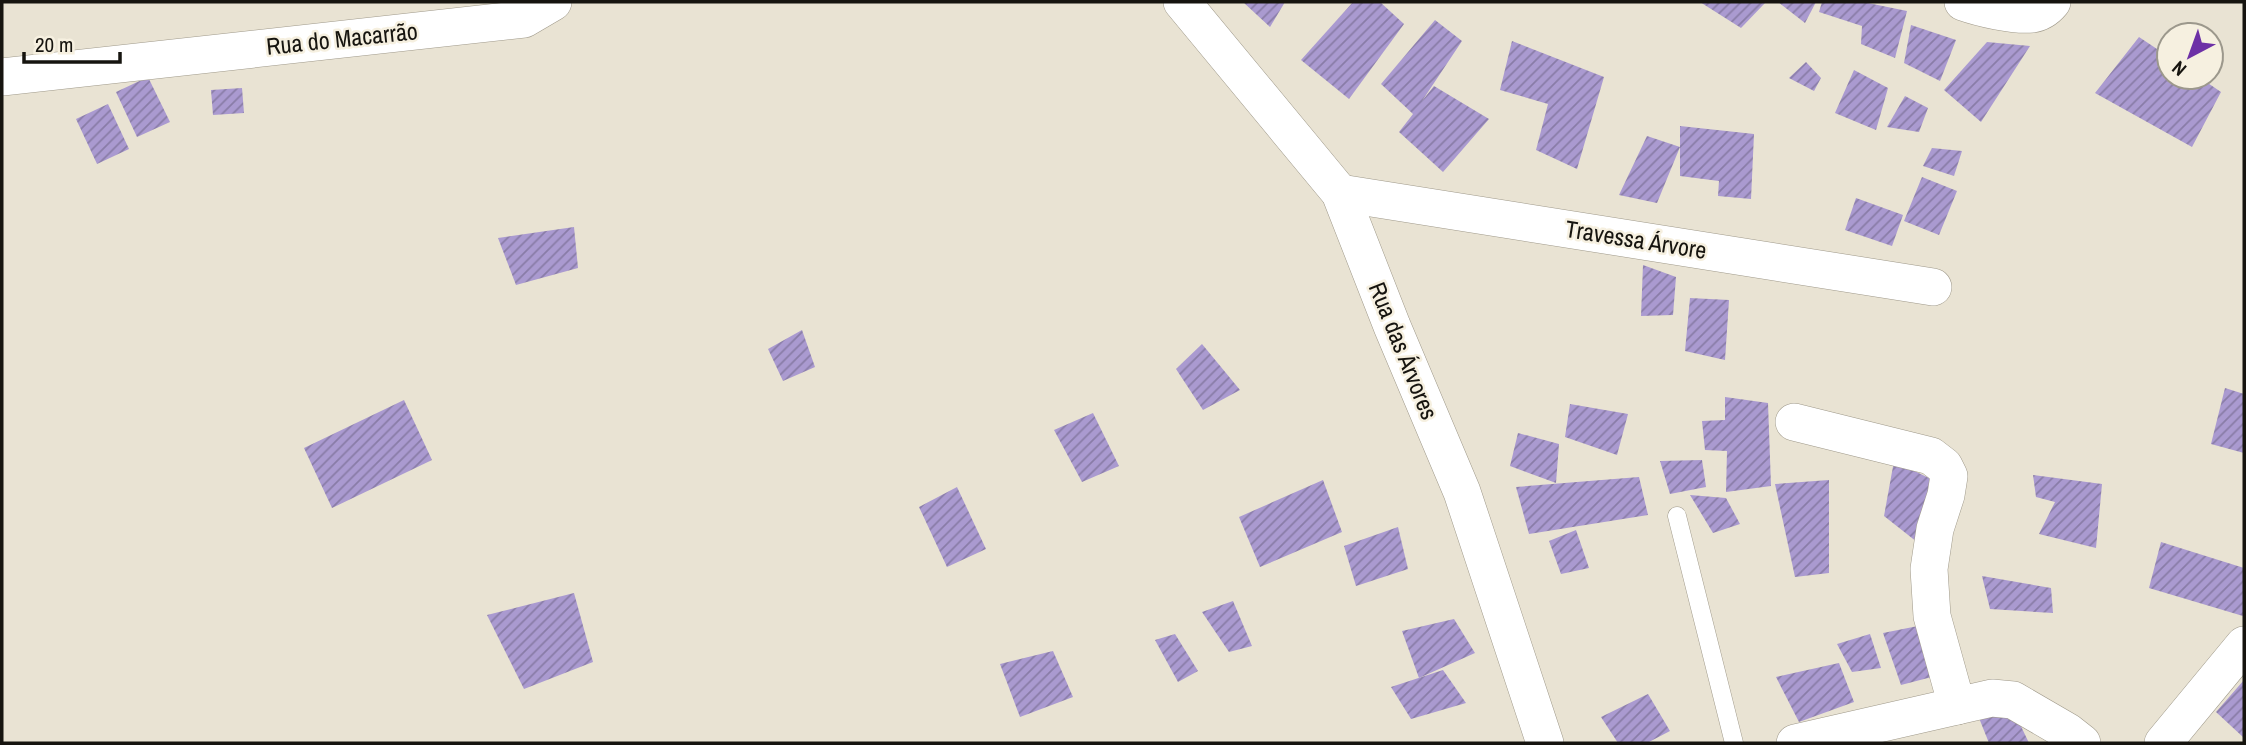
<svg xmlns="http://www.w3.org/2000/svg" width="2246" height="745" font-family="'Archivo Narrow',sans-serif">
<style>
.building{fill:url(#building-hatch)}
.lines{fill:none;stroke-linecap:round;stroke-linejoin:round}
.lane-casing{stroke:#9f998a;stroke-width:19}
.street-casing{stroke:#9f998a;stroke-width:38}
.lane{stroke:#fff;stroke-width:18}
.street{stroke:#fff;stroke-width:37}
.labels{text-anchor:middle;stroke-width:5;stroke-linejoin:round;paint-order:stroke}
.street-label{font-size:24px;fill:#16140f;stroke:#f6f0e0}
</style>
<defs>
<pattern id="building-hatch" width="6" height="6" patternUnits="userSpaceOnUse" patternTransform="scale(1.75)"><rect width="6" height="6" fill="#aa9ad0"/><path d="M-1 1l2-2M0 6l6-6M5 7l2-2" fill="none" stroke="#897ca7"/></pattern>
</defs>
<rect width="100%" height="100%" fill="#e9e3d3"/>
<!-- building -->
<g class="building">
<polygon points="1243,2 1285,2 1270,27"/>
<polygon points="1353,2 1380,2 1404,24 1349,99 1301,60"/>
<polygon points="1700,2 1766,2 1741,28"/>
<polygon points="1778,2 1816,2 1805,23"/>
<polygon points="1822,2 1863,2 1907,11 1895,58 1861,44 1862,26 1819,12"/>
<polygon points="1435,20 1462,41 1422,101 1434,86 1489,119 1443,172 1399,132 1413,114 1381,84"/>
<polygon points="1911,25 1956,40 1940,81 1904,63"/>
<polygon points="2139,37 2169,57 2169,77 2199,77 2221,92 2192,147 2095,93"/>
<polygon points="1512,41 1604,77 1577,169 1536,150 1548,104 1500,90"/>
<polygon points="1987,42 2030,46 1981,122 1944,90"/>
<polygon points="1806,62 1821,78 1814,91 1789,78"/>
<polygon points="1854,70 1888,88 1876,130 1835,113"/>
<polygon points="148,77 170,122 137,137 116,92"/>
<polygon points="242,88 244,113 213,115 211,90"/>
<polygon points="1905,96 1928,108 1919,132 1887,127"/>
<polygon points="108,104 129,149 97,164 76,119"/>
<polygon points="1680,126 1754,134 1751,199 1718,196 1719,181 1680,176"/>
<polygon points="1647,136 1680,147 1657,203 1619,195"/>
<polygon points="1932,148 1962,151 1954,176 1923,166"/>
<polygon points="1922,177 1957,191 1939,235 1904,221"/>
<polygon points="1856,198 1903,215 1892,246 1845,230"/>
<polygon points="574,227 578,268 516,285 498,238"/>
<polygon points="1643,265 1676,277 1673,315 1641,316"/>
<polygon points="1690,298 1729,300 1725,360 1685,351"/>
<polygon points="802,330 815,367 783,381 768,349"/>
<polygon points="1202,344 1240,390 1203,410 1176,369"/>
<polygon points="2225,388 2244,394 2244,453 2211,444"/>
<polygon points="1725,397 1768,403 1771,486 1726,492 1727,451 1705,450 1702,421 1725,420"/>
<polygon points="404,400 432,460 332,508 304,448"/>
<polygon points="1570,404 1628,414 1617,455 1565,437"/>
<polygon points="1093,413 1119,466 1082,482 1054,430"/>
<polygon points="1518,433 1559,444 1556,483 1510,466"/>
<polygon points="1702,460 1706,487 1670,494 1660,461"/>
<polygon points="1894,461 1935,481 1917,542 1884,516"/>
<polygon points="2033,475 2102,484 2096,548 2039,534 2055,502 2036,497"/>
<polygon points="1639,477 1648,515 1529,534 1516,487"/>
<polygon points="1323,480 1342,532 1260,567 1239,517"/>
<polygon points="1829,480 1829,573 1795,577 1775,484"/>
<polygon points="957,487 986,549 947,567 919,507"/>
<polygon points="1690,495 1726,498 1740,524 1713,533"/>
<polygon points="1398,527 1408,569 1356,586 1344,546"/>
<polygon points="1576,530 1589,568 1561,574 1549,541"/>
<polygon points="2161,542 2244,568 2243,616 2149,588"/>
<polygon points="1982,576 2051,588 2053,613 1990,609"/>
<polygon points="574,593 593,662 524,689 487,615"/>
<polygon points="1233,601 1252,646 1229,652 1202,612"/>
<polygon points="1454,619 1475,653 1419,678 1402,631"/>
<polygon points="1928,624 1947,673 1901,685 1883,633"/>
<polygon points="1175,634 1198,671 1178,682 1155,640"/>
<polygon points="1870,634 1881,668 1852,672 1837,644"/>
<polygon points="1053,651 1073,697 1020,717 1000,664"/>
<polygon points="1839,663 1854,702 1799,722 1776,677"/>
<polygon points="1443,670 1466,703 1411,719 1391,687"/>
<polygon points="2244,680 2244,738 2216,712"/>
<polygon points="1648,694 1670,731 1647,743 1618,743 1601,717"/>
<polygon points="1997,710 2018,720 2029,743 1989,743 1979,718"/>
</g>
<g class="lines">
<defs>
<polyline id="lane" points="1677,516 1734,743"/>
<g id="street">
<polyline points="1182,2 1340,193 1392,326 1462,492 1545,743"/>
<path d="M1963,2C1980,8 2014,16 2032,14C2040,13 2047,8 2052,2"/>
<polyline points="2,77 524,19 553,2"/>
<polyline points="1340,193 1933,287"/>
<polyline points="1794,422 1931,456 1944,466 1949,476 1946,495 1935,529 1929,569 1932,616 1957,706"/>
<polyline points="1795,743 1992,698 2013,700 2068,732 2082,743"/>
<polyline points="2163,743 2244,645"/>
</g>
</defs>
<!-- lane casing -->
<use href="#lane" class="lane-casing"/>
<!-- street casing -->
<use href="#street" class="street-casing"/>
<!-- lane -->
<use href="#lane" class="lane"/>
<!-- street -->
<use href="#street" class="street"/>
</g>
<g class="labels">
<!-- street labels -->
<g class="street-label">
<text transform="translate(342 39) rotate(-6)" y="8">Rua do Macarrão</text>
<text transform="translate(1636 240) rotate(9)" y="8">Travessa Árvore</text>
<text transform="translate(1403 351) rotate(68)" y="8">Rua das Árvores</text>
</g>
</g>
<!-- border -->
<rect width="2246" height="745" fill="none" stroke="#16140f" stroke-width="7"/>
<!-- north arrow -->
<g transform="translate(2190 56) rotate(221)"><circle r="33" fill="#f6f0e0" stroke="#9c988c" stroke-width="2"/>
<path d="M0-5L12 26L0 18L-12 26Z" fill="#6d30a6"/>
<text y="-10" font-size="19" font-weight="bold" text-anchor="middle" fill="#16140f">N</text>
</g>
<!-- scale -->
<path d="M24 52v10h96v-10" fill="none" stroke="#16140f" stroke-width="3.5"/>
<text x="35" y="52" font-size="21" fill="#16140f" stroke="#f6f0e0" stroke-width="5" paint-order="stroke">20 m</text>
</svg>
